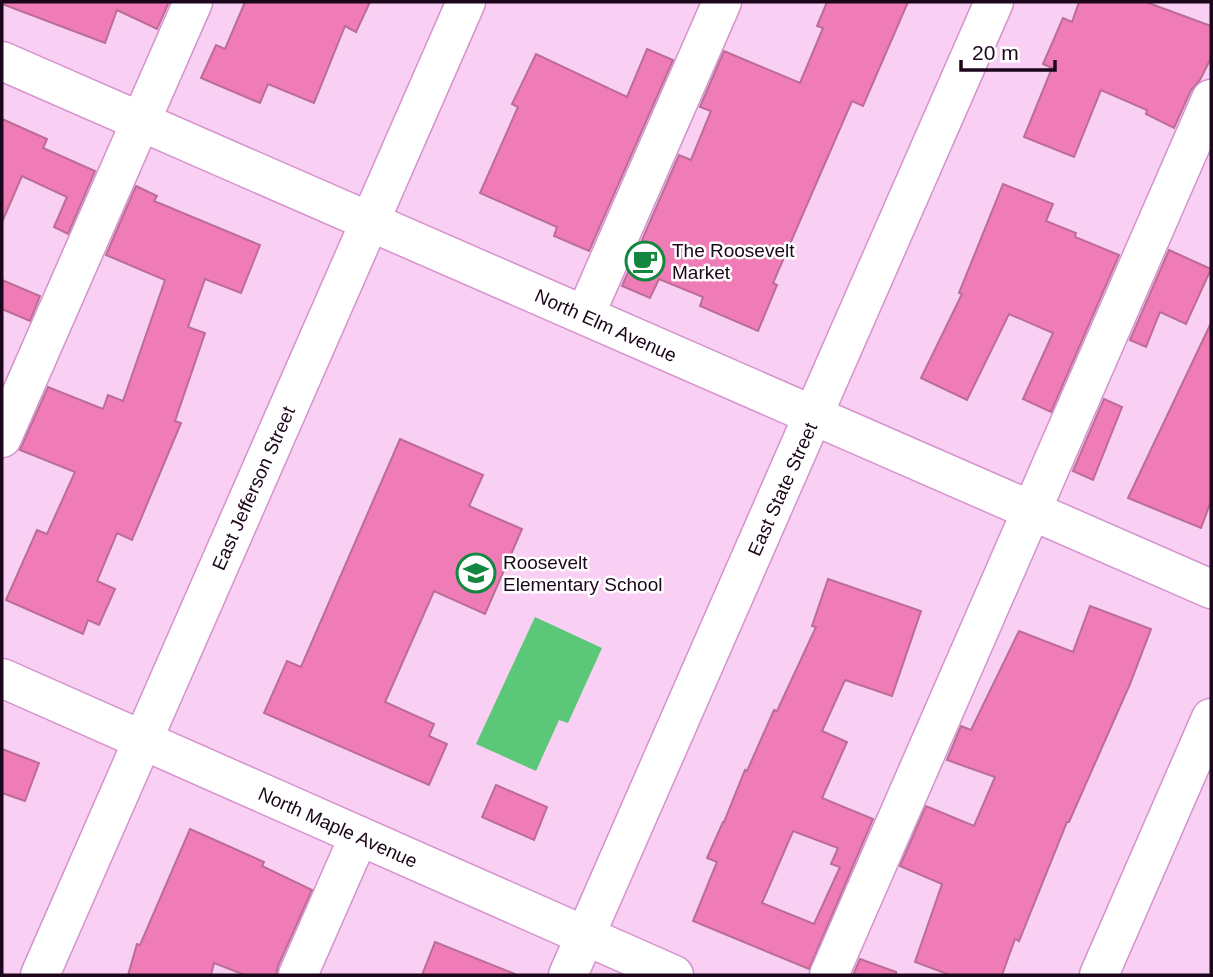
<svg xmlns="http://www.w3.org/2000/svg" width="1213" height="977" font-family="Arial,sans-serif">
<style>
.green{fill:#5bc778}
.building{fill:#f07cb7;stroke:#bb6d93;stroke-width:2;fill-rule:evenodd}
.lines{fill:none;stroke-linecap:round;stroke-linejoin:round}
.minor-casing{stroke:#d493ce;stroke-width:41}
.minor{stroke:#fff;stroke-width:38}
.labels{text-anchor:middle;stroke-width:5;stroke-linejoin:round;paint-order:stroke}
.poi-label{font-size:19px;fill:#1c061b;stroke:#fff;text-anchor:start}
.street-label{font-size:19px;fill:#1c061b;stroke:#fff}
</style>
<rect width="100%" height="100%" fill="#f9d0f4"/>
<!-- green -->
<polygon class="green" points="535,617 602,648 568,723 559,720 536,771 476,744"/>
<!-- building -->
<g class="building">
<polygon points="3,2 169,2 157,29 117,10 105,43 2,4"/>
<polygon points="245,2 370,2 356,32 345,26 314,103 268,84 260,103 201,78 216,45 225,49"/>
<polygon points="827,2 908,2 863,106 852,101 773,283 777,285 758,331 700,306 703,297 659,279 650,298 622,286 679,155 691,160 711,111 700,107 724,51 800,83 823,28 817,26"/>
<polygon points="1079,2 1146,2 1211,26 1211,58 1200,80 1191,90 1174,128 1146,114 1147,110 1101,90 1074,157 1024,137 1052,68 1043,64 1063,18 1072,22"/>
<polygon points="647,49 673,60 589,251 554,236 557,227 480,193 518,107 512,104 536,54 627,97"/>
<polygon points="2,119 47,139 43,148 95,171 68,234 54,227 67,197 22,176 2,222"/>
<polygon points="1003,184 1053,204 1046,221 1076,233 1075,237 1119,255 1051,412 1023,399 1053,333 1009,314 967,400 921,378 962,294 959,293"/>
<polygon points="136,186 157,196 154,201 260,245 241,293 205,279 188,327 205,333 175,421 181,423 132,540 117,533 97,581 115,589 99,625 88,620 83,634 6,600 37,530 47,534 75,472 20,450 48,387 103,409 108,395 123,401 165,280 106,255"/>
<polygon points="1169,250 1211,269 1186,324 1160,312 1146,347 1130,340"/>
<polygon points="2,280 40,296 30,321 2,309"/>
<polygon points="1211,323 1211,501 1201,528 1128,498"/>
<polygon points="1104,399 1122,407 1093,480 1073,471"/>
<polygon points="400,439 483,475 469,506 522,529 485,614 434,591 385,702 434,724 429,736 447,744 429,785 264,713 287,661 301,667"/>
<path d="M828,579L921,611L892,696L845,680L822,731L847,742L822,798L873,819L809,969L693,921L717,862L707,858L723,822H724L745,770L747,771L774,710L777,711L816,627L812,626ZM793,831L838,848L831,864L840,867L814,924L762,903Z"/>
<polygon points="1090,606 1151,629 1130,684 1069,822 1067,822 1019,941 1015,939 1002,975 950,975 915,962 942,884 900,866 926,806 974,826 995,777 947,760 961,726 971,730 1019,631 1073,652"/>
<polygon points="2,749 39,763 25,801 2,793"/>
<polygon points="496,785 547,807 534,840 482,817"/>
<polygon points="190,829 264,862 262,866 312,890 278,966 276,975 245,975 214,963 211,975 128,975 137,944 140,945"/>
<polygon points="435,942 515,974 514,975 422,975"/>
<polygon points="860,959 896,972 896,975 853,975"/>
</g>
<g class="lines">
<defs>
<g id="minor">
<polyline points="2,61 1211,589"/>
<polyline points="585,315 722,2"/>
<polyline points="2,438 193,2"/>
<polyline points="2,678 674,975"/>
<polyline points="40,975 466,2"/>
<polyline points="298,975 359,836"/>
<polyline points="568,975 994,2"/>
<polyline points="829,975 1211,99"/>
<polyline points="1099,975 1211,718"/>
</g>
</defs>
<!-- minor casing -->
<use href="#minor" class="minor-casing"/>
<!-- minor -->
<use href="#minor" class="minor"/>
</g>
<!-- icons -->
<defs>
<symbol id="cafe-ring" viewBox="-11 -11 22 22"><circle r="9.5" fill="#fff" stroke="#13873f" stroke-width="1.5"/><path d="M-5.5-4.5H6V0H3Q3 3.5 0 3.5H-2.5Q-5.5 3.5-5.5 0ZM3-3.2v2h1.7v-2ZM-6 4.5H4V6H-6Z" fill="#13873f"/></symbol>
<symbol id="school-ring" viewBox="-11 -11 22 22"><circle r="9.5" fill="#fff" stroke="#13873f" stroke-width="1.5"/><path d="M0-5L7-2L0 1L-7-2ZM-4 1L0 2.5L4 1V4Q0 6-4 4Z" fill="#13873f"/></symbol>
</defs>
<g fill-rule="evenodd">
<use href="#cafe-ring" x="623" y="239" width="44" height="44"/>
<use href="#school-ring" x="454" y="551" width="44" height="44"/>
</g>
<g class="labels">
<!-- poi labels -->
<g class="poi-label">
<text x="672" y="257">The Roosevelt<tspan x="672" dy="22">Market</tspan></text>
<text x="503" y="569">Roosevelt<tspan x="503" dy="22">Elementary School</tspan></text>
</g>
<!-- street labels -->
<g class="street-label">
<text transform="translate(606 325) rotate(24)" y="7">North Elm Avenue</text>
<text transform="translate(253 488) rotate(-66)" y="7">East Jefferson Street</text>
<text transform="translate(782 489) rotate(-66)" y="7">East State Street</text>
<text transform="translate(338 827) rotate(24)" y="7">North Maple Avenue</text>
</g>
</g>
<!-- border -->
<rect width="1213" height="977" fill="none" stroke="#1c061b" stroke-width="7"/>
<!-- scale -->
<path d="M961 60v10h94v-10" fill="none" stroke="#1c061b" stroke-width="3.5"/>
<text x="972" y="60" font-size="21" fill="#1c061b" stroke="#ffffff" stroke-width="5" paint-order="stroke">20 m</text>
</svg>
